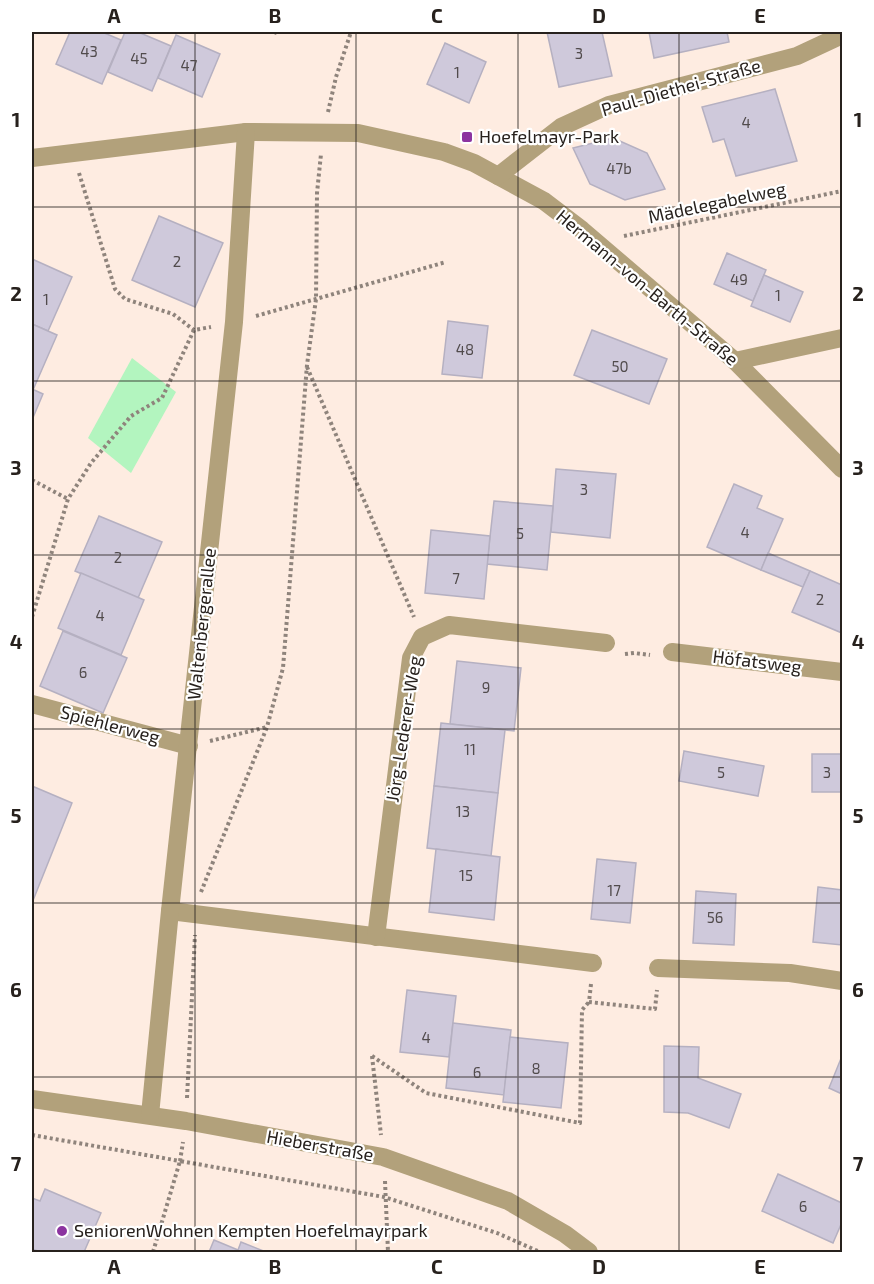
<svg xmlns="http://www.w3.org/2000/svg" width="874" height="1284" font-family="'Exo 2',sans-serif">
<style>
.green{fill:#b3f5bf}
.building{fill:#cfc9db;stroke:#b5b0c1;stroke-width:1.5}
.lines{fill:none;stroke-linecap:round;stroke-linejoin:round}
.path{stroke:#8f847c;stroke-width:4;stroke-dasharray:3 3;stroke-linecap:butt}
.minor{stroke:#b2a17b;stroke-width:18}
.grid{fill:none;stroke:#27211d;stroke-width:1.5;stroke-opacity:0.55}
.poi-dot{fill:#8c34a0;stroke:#fff;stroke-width:2}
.labels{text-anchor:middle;stroke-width:4.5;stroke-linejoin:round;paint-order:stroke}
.number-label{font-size:15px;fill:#514b4c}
.street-label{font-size:18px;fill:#27211d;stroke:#fff}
.poi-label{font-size:18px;fill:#27211d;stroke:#fff;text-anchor:start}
.neatline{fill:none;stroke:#27211d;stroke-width:2}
.grid-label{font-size:20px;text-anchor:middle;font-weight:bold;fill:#27211d}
</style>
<rect width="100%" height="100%" fill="#feece1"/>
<!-- green -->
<polygon class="green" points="132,358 176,392 131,473 88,438"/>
<!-- building -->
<g class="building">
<polygon points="70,32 102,32 121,40 102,84 56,64"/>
<polygon points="125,32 138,32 171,46 152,91 108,72"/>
<polygon points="547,32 602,32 612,76 559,87"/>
<polygon points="649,32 727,32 729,42 654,58"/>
<polygon points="176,35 220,54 202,97 158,78"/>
<polygon points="445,43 486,62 469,103 427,84"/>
<polygon points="775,89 797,161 736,176 724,139 713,142 702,107"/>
<polygon points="613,138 647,153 665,189 625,200 590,184 573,148"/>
<polygon points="159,216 223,243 195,307 132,280"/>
<polygon points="727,253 766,270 753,301 714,284"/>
<polygon points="32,259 72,277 48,331 32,324"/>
<polygon points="764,275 803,292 790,322 751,306"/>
<polygon points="448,321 488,326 482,378 442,374"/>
<polygon points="32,324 57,335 33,390 32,389"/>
<polygon points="592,330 667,359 649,404 574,375"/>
<polygon points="32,389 43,394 32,420"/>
<polygon points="556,469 616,474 610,538 551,532"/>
<polygon points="734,484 762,496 757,508 783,519 761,570 707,547"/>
<polygon points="494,501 553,506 547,570 487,564"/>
<polygon points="99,516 162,542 138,598 75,571"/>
<polygon points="431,530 490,536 484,599 425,593"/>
<polygon points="768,553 810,571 803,587 761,570"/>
<polygon points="810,571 842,585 842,633 792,612"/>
<polygon points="81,573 144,600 121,655 58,628"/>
<polygon points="63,631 127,658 103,713 40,686"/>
<polygon points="457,661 521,668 514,731 450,724"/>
<polygon points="441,723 505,730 498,793 434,786"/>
<polygon points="684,751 764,766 758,796 679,781"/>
<rect x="812" y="754" width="30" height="38"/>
<polygon points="32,786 72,803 32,903"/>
<polygon points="434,786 498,793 491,856 427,848"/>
<polygon points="436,849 500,857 494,920 429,912"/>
<polygon points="597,859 636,863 630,923 591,919"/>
<polygon points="818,887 842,890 842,945 813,942"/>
<polygon points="696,891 736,894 734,945 693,943"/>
<polygon points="407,990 456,996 449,1057 400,1052"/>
<polygon points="453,1023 511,1030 504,1095 446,1088"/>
<polygon points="510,1037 568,1043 561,1108 503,1102"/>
<polygon points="664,1046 699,1047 698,1078 741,1094 729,1128 688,1113 664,1112"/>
<polygon points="842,1056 842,1094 829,1088"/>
<polygon points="778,1174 842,1203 842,1222 833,1243 762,1211"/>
<polygon points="45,1189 101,1213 84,1252 41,1252 32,1249 32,1198 40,1201"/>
<polygon points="214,1240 238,1250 241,1242 266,1252 209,1252"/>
</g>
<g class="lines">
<!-- path -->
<g class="path">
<polyline points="274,32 279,34"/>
<polyline points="328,112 336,77 351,32"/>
<polyline points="79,173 115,289 125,299 173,314 194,330"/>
<polyline points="624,236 842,191"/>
<polyline points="256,316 446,262"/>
<polyline points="307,367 414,617"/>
<polyline points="32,480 68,499"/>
<polyline points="32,617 68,499 91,463 131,416 162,398 194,330 211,327"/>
<polyline points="625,654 634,653 650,655"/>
<polyline points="210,741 267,727"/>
<polyline points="201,892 267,727 283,668 307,365 316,299 317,193 321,154"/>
<polyline points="591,984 589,1002 655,1009 657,990"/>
<polyline points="372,1056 426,1093 580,1123 582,1010 589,1002"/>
<polyline points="372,1056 381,1135"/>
<polyline points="187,1098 195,935"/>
<polyline points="32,1135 180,1161 183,1142"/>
<polyline points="385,1181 388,1252"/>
<polyline points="153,1252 180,1161 384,1197 497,1233 540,1252"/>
</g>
<!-- minor -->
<g class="minor">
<polyline points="32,158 246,132 358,133 444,152 474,163 544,201 582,230 735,361 842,469"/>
<polyline points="498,176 561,127 609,105 797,56 842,35"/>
<polyline points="735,361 842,338"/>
<polyline points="672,652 842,672"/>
<polyline points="32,704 189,746"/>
<polyline points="170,911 593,963"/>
<polyline points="376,937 411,658 422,637 449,625 606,643"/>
<polyline points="658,968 790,973 842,981"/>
<polyline points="32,1099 186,1121 383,1157 508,1201 565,1234 589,1252"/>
<polyline points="150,1115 170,911 234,322 246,132"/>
</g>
</g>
<!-- grid -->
<path class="grid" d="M195,32V1252M356,32V1252M518,32V1252M679,32V1252M32,207H842M32,381H842M32,555H842M32,729H842M32,903H842M32,1077H842"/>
<!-- markers -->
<g class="poi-dot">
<rect x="461" y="131" width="12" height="12" rx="3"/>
<circle cx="62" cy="1231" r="6"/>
</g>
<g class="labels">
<!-- number labels -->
<g class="number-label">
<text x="89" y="57">43</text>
<text x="579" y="59">3</text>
<text x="139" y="64">45</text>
<text x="189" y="71">47</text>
<text x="457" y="78">1</text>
<text x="746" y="128">4</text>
<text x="619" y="174">47b</text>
<text x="177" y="267">2</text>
<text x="739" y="285">49</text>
<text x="778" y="301">1</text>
<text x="46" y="305">1</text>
<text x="465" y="355">48</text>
<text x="620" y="372">50</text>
<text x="584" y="495">3</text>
<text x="745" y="538">4</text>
<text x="520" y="539">5</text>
<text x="118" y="563">2</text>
<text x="456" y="584">7</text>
<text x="820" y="605">2</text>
<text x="100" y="621">4</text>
<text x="83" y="678">6</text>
<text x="486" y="693">9</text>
<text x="470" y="755">11</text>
<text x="721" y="778">5</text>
<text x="827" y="778">3</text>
<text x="463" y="817">13</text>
<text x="466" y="881">15</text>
<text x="614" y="896">17</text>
<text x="715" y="923">56</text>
<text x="426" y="1043">4</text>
<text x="536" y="1074">8</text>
<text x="477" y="1078">6</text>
<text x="803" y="1212">6</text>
</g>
<!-- street labels -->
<g class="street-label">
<text transform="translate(681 88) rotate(-16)" y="6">Paul-Diethei-Straße</text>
<text transform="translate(717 203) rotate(-12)" y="6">Mädelegabelweg</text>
<text transform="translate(647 288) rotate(40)" y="6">Hermann-von-Barth-Straße</text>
<text transform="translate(202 624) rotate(-84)" y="6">Waltenbergerallee</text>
<text transform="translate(757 662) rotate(7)" y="6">Höfatsweg</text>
<text transform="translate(110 725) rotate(15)" y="6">Spiehlerweg</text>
<text transform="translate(404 729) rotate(-81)" y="6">Jörg-Lederer-Weg</text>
<text transform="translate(320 1146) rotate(10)" y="6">Hieberstraße</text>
</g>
<!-- poi labels -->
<g class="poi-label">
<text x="479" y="143">Hoefelmayr-Park</text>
<text x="74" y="1237">SeniorenWohnen Kempten Hoefelmayrpark</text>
</g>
</g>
<!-- border -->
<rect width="874" height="1284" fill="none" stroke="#ffffff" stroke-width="66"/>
<rect x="33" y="33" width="808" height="1218" class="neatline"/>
<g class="grid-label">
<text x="114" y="23">A</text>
<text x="275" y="23">B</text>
<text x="437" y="23">C</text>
<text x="599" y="23">D</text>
<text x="760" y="23">E</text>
<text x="16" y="127">1</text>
<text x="858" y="127">1</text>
<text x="16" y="301">2</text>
<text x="858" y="301">2</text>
<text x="16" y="475">3</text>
<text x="858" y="475">3</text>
<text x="16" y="649">4</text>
<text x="858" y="649">4</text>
<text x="16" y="823">5</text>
<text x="858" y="823">5</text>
<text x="16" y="997">6</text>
<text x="858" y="997">6</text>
<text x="16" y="1171">7</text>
<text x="858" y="1171">7</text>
<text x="114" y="1274">A</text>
<text x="275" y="1274">B</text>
<text x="437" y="1274">C</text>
<text x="599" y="1274">D</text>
<text x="760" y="1274">E</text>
</g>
</svg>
